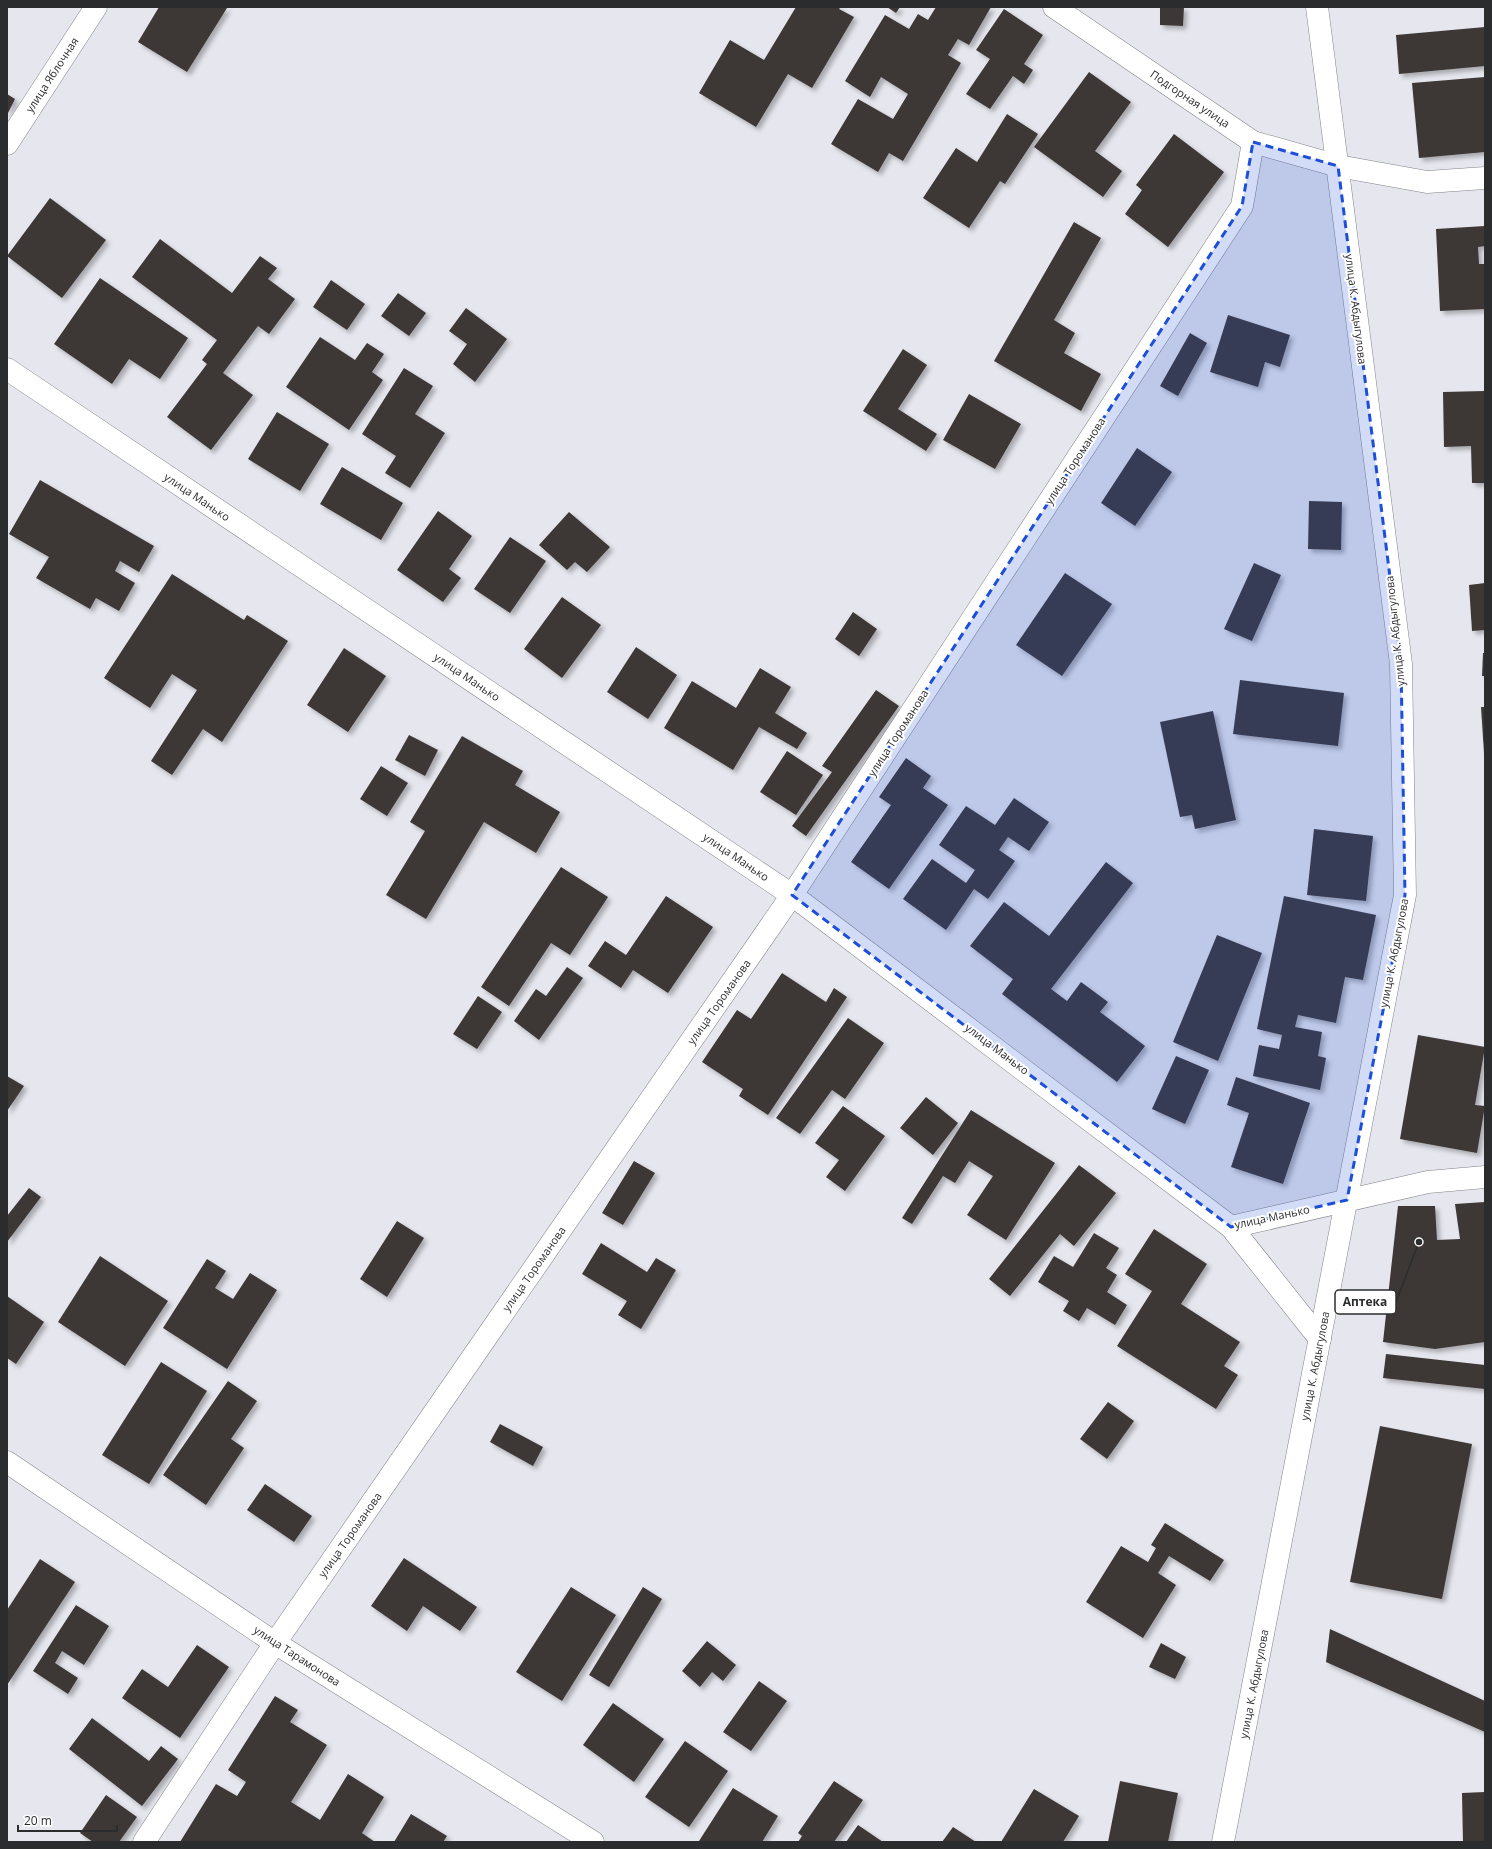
<svg xmlns="http://www.w3.org/2000/svg" width="1492" height="1849" font-family="'Open Sans',sans-serif">
<style>
.building{fill:#3e3736;filter:url(#shadow)}
.lines{fill:none;stroke-linecap:round;stroke-linejoin:round}
.street-casing{stroke:#828389;stroke-width:23}
.secondary-casing{stroke:#828389;stroke-width:23}
.street{stroke:#fff;stroke-width:22}
.secondary{stroke:#fff;stroke-width:22}
.marked{fill:#1d4ed8;fill-opacity:0.2;stroke:#1d4ed8;stroke-width:3;stroke-dasharray:8 5;stroke-linejoin:round}
.labels{text-anchor:middle;stroke-width:4;stroke-linejoin:round;paint-order:stroke}
.street-label{font-size:11px;fill:#2b2c2e;stroke:#fff}
.leader{fill:none;stroke:#2b2c2e;stroke-width:1.5}
.callout-dot{fill:#2b2c2e;stroke:#fff;stroke-width:1.5}
.callout{fill:#fff;stroke:#2b2c2e;stroke-width:1.5}
.callout-label{font-size:12px;text-anchor:middle;font-weight:bold;fill:#2b2c2e}
</style>
<defs>
<filter id="shadow"><feDropShadow dx="3.5" dy="3.5" stdDeviation="2" flood-color="#0004"/></filter>
</defs>
<rect width="100%" height="100%" fill="#e6e7ee"/>
<!-- building -->
<g class="building">
<polygon points="159,7 227,8 187,72 138,42"/>
<polygon points="796,7 841,7 839,9 854,17 812,88 788,74 756,127 699,93 730,40 764,60"/>
<polygon points="887,7 900,7 896,13"/>
<polygon points="936,7 991,7 969,45 958,39 948,55 961,63 903,161 889,153 878,172 831,144 858,99 893,119 908,94 881,77 870,97 845,81 885,15 909,29 918,14 928,20"/>
<polygon points="1160,7 1184,7 1183,26 1160,25"/>
<polygon points="1004,9 1043,35 1024,64 1033,70 1024,84 1013,76 990,109 966,94 990,59 976,50"/>
<polygon points="1485,27 1485,66 1399,74 1396,35"/>
<polygon points="1089,72 1131,102 1095,151 1122,171 1103,197 1034,147"/>
<polygon points="1485,77 1485,152 1419,158 1412,83"/>
<polygon points="7,94 15,99 7,115"/>
<polygon points="1007,114 1038,134 1005,184 1000,181 969,228 923,198 956,148 977,162"/>
<polygon points="1174,134 1224,172 1168,247 1125,214 1142,190 1136,185"/>
<polygon points="50,198 106,240 62,298 7,256"/>
<polygon points="1074,222 1101,238 1054,320 1075,333 1064,353 1101,374 1081,411 994,361"/>
<polygon points="1485,226 1485,246 1478,247 1479,264 1485,264 1485,309 1440,311 1436,229"/>
<polygon points="160,239 232,293 260,256 277,268 268,279 295,299 269,334 258,326 223,373 253,395 211,450 167,417 207,364 202,360 217,340 132,277"/>
<polygon points="100,278 188,338 160,379 129,359 112,384 54,344"/>
<polygon points="331,280 365,304 347,330 313,307"/>
<polygon points="398,293 426,313 409,336 381,316"/>
<polygon points="466,308 507,339 475,382 453,364 467,344 449,331"/>
<polygon points="1228,315 1290,335 1280,367 1265,362 1258,387 1210,372"/>
<polygon points="1190,333 1207,343 1178,396 1160,386"/>
<polygon points="320,337 355,360 367,343 384,354 372,372 383,380 349,430 286,387"/>
<polygon points="903,349 927,365 898,409 937,434 926,451 863,411"/>
<polygon points="404,368 433,386 415,414 445,433 410,488 385,473 396,456 362,434"/>
<polygon points="1485,391 1485,483 1472,483 1471,446 1444,447 1443,392"/>
<polygon points="969,394 1021,424 995,469 943,440"/>
<polygon points="277,412 329,444 300,491 248,459"/>
<polygon points="1137,448 1172,472 1135,526 1101,503"/>
<polygon points="342,467 403,503 381,540 320,504"/>
<polygon points="40,480 154,546 139,572 120,561 115,571 135,583 119,611 96,598 90,609 36,578 49,557 9,534"/>
<polygon points="1309,501 1342,502 1341,550 1308,549"/>
<polygon points="438,511 472,536 449,569 461,578 443,602 397,570"/>
<polygon points="569,512 610,547 587,572 575,562 567,570 539,545"/>
<polygon points="510,537 546,561 510,613 474,589"/>
<polygon points="1254,563 1281,575 1252,641 1224,629"/>
<polygon points="1065,573 1112,604 1062,676 1016,645"/>
<polygon points="172,574 244,620 247,615 288,641 222,742 203,729 172,775 151,761 197,690 172,674 150,708 104,678"/>
<polygon points="1485,583 1485,630 1472,631 1469,585"/>
<polygon points="562,597 601,625 562,678 524,649"/>
<polygon points="853,612 877,629 859,656 835,639"/>
<polygon points="636,647 677,675 648,719 607,692"/>
<polygon points="344,648 386,676 348,732 307,705"/>
<polygon points="1483,653 1485,653 1485,676 1482,676"/>
<polygon points="760,668 791,687 775,713 807,733 797,749 759,727 733,770 664,728 692,681 736,708"/>
<polygon points="1240,680 1344,693 1338,746 1233,734"/>
<polygon points="876,690 899,706 806,836 792,826 832,772 822,766"/>
<polygon points="1481,707 1485,707 1485,753 1484,753"/>
<polygon points="1213,711 1236,820 1195,829 1192,815 1180,817 1160,722"/>
<polygon points="409,735 438,750 425,776 395,760"/>
<polygon points="462,736 523,771 515,785 560,812 536,853 484,822 426,919 386,895 425,831 410,822"/>
<polygon points="787,751 823,775 796,815 760,792"/>
<polygon points="906,758 931,776 923,788 948,805 889,889 851,862 891,805 879,797"/>
<polygon points="381,766 408,783 387,816 360,799"/>
<polygon points="1014,798 1049,822 1029,851 1008,837 999,850 1015,861 988,899 974,889 946,930 903,899 932,859 966,883 975,870 939,845 966,806 995,825"/>
<polygon points="1314,829 1373,836 1366,901 1307,895"/>
<polygon points="1106,862 1133,883 1051,989 1067,1001 1081,982 1108,1002 1100,1012 1145,1046 1117,1082 1002,994 1013,979 970,946 1004,902 1049,936"/>
<polygon points="561,867 608,897 570,955 551,943 509,1006 481,987"/>
<polygon points="666,896 713,927 668,993 633,970 621,988 588,966 605,941 626,955"/>
<polygon points="1284,896 1376,915 1363,980 1345,977 1336,1023 1298,1015 1295,1027 1322,1032 1318,1056 1326,1058 1320,1090 1253,1076 1259,1045 1279,1049 1282,1035 1257,1029"/>
<polygon points="1217,935 1262,953 1218,1061 1173,1042"/>
<polygon points="567,967 583,978 539,1040 514,1021 536,989 546,996"/>
<polygon points="782,973 826,1002 834,988 847,997 768,1115 739,1096 743,1089 702,1062 737,1010 751,1019"/>
<polygon points="478,996 502,1012 477,1049 453,1034"/>
<polygon points="848,1018 884,1043 845,1099 832,1090 800,1134 776,1118"/>
<polygon points="1418,1035 1485,1047 1475,1105 1485,1106 1477,1153 1400,1139"/>
<polygon points="1176,1056 1209,1070 1185,1124 1152,1109"/>
<polygon points="7,1076 24,1086 7,1111"/>
<polygon points="1236,1077 1310,1103 1283,1184 1231,1167 1249,1113 1227,1105"/>
<polygon points="926,1097 958,1123 933,1155 900,1128"/>
<polygon points="843,1106 885,1136 845,1191 826,1177 839,1160 815,1143"/>
<polygon points="971,1110 1055,1163 1006,1240 967,1215 993,1176 969,1161 955,1183 943,1176 912,1224 902,1218"/>
<polygon points="634,1161 655,1173 623,1225 602,1213"/>
<polygon points="1079,1165 1116,1193 1074,1246 1060,1234 1010,1296 989,1279"/>
<polygon points="29,1188 41,1197 7,1242 7,1216"/>
<polygon points="1485,1202 1485,1342 1435,1349 1383,1342 1398,1206 1435,1206 1437,1240 1460,1239 1455,1204"/>
<polygon points="397,1221 424,1238 387,1297 360,1279"/>
<polygon points="1154,1229 1207,1264 1181,1304 1240,1342 1224,1366 1238,1375 1216,1409 1117,1346 1152,1291 1125,1274"/>
<polygon points="1094,1233 1119,1248 1106,1268 1117,1275 1107,1292 1127,1305 1115,1325 1087,1308 1079,1321 1063,1311 1069,1301 1038,1282 1054,1256 1073,1267"/>
<polygon points="601,1243 647,1272 656,1258 676,1270 641,1329 618,1315 627,1301 582,1274"/>
<polygon points="100,1256 168,1301 125,1366 58,1322"/>
<polygon points="207,1259 226,1271 215,1288 233,1299 250,1273 277,1290 227,1369 163,1328"/>
<polygon points="7,1296 44,1322 16,1364 7,1358"/>
<polygon points="1386,1354 1485,1365 1485,1389 1383,1378"/>
<polygon points="161,1362 207,1391 149,1484 102,1455"/>
<polygon points="228,1381 257,1401 231,1439 244,1448 206,1505 163,1475"/>
<polygon points="1108,1402 1134,1421 1107,1459 1080,1439"/>
<polygon points="500,1424 543,1447 533,1466 490,1442"/>
<polygon points="1380,1426 1472,1444 1442,1599 1350,1582"/>
<polygon points="265,1484 312,1516 294,1542 247,1510"/>
<polygon points="1165,1523 1224,1560 1210,1581 1169,1556 1158,1573 1176,1585 1143,1638 1086,1602 1121,1546 1148,1562 1156,1548 1151,1545"/>
<polygon points="404,1558 477,1607 460,1631 423,1606 407,1631 371,1606"/>
<polygon points="40,1559 75,1582 7,1685 7,1610"/>
<polygon points="571,1587 616,1615 562,1701 516,1672"/>
<polygon points="643,1587 662,1599 609,1687 589,1675"/>
<polygon points="76,1605 109,1626 84,1665 62,1651 55,1663 78,1678 68,1694 33,1671"/>
<polygon points="1330,1629 1485,1701 1485,1732 1326,1662"/>
<polygon points="707,1641 736,1665 723,1681 712,1672 700,1687 682,1671"/>
<polygon points="1161,1643 1186,1657 1175,1679 1149,1667"/>
<polygon points="197,1645 229,1667 180,1738 122,1698 142,1669 168,1687"/>
<polygon points="759,1681 787,1701 751,1751 723,1732"/>
<polygon points="275,1696 298,1710 290,1722 327,1745 291,1802 320,1820 348,1774 384,1797 362,1833 375,1842 180,1842 216,1784 237,1796 246,1782 228,1770"/>
<polygon points="613,1703 664,1739 634,1782 583,1745"/>
<polygon points="92,1718 149,1761 161,1746 178,1759 142,1806 69,1749"/>
<polygon points="685,1741 728,1771 689,1827 645,1797"/>
<polygon points="834,1781 863,1800 834,1842 798,1842 802,1836 798,1833"/>
<polygon points="1120,1781 1178,1793 1168,1842 1108,1842"/>
<polygon points="733,1788 778,1816 762,1842 701,1842 699,1841"/>
<polygon points="1034,1789 1079,1816 1063,1842 1001,1842"/>
<polygon points="1485,1792 1485,1842 1463,1842 1462,1793"/>
<polygon points="106,1795 137,1817 119,1842 93,1842 80,1833"/>
<polygon points="411,1814 447,1836 443,1842 394,1842"/>
<polygon points="858,1825 883,1842 846,1842"/>
<polygon points="953,1827 976,1842 942,1842"/>
</g>
<g class="lines">
<defs>
<g id="street">
<polyline points="1054,7 1253,142 1338,166 1427,182 1485,178"/>
<polyline points="7,144 96,7"/>
<polyline points="7,369 792,895 1231,1227 1428,1182 1485,1177"/>
<polyline points="1231,1227 1320,1339"/>
<polyline points="7,1462 275,1643 593,1842"/>
<polyline points="144,1842 275,1643 792,895 1242,206 1253,142"/>
</g>
<polyline id="secondary" points="1223,1842 1405,895 1401,664 1317,7"/>
</defs>
<!-- street casing -->
<use href="#street" class="street-casing"/>
<!-- secondary casing -->
<use href="#secondary" class="secondary-casing"/>
<!-- street -->
<use href="#street" class="street"/>
<!-- secondary -->
<use href="#secondary" class="secondary"/>
</g>
<!-- marked area -->
<path class="marked" d="M1253,142L1338,166L1401,664L1405,895L1347,1200L1231,1227L792,895L1242,206Z"/>
<g class="labels">
<!-- street labels -->
<g class="street-label">
<text transform="translate(52 75) rotate(-57)" y="4">улица Яблочная</text>
<text transform="translate(1190 99) rotate(34)" y="4">Подгорная улица</text>
<text transform="translate(1356 309) rotate(83)" y="4">улица К. Абдыгулова</text>
<text transform="translate(1075 461) rotate(-57)" y="4">улица Тороманова</text>
<text transform="translate(197 497) rotate(34)" y="4">улица Манько</text>
<text transform="translate(1395 631) rotate(-96)" y="4">улица К. Абдыгулова</text>
<text transform="translate(467 677) rotate(34)" y="4">улица Манько</text>
<text transform="translate(898 733) rotate(-57)" y="4">улица Тороманова</text>
<text transform="translate(736 857) rotate(34)" y="4">улица Манько</text>
<text transform="translate(1394 953) rotate(-79)" y="4">улица К. Абдыгулова</text>
<text transform="translate(719 1002) rotate(-55)" y="4">улица Тороманова</text>
<text transform="translate(997 1049) rotate(37)" y="4">улица Манько</text>
<text transform="translate(1272 1217) rotate(-12)" y="4">улица Манько</text>
<text transform="translate(534 1269) rotate(-55)" y="4">улица Тороманова</text>
<text transform="translate(1315 1366) rotate(-79)" y="4">улица К. Абдыгулова</text>
<text transform="translate(350 1535) rotate(-55)" y="4">улица Тороманова</text>
<text transform="translate(297 1656) rotate(33)" y="4">улица Тарамонова</text>
<text transform="translate(1254 1684) rotate(-79)" y="4">улица К. Абдыгулова</text>
</g>
</g>
<!-- callouts -->
<path class="leader" d="M1419 1242L1396 1302"/>
<circle class="callout-dot" cx="1419" cy="1242" r="4"/>
<rect class="callout" x="1335" y="1290" width="61" height="24" rx="4"/>
<g class="callout-label">
<text x="1365" y="1306">Аптека</text>
</g>
<!-- border -->
<rect width="1492" height="1849" fill="none" stroke="#2b2c2e" stroke-width="16"/>
<!-- scale -->
<path d="M18 1825v6h99v-6" fill="none" stroke="#2b2c2e" stroke-width="2"/>
<text x="24" y="1825" font-size="12" fill="#2b2c2e" stroke="#ffffff" stroke-width="3" paint-order="stroke">20 m</text>
</svg>
